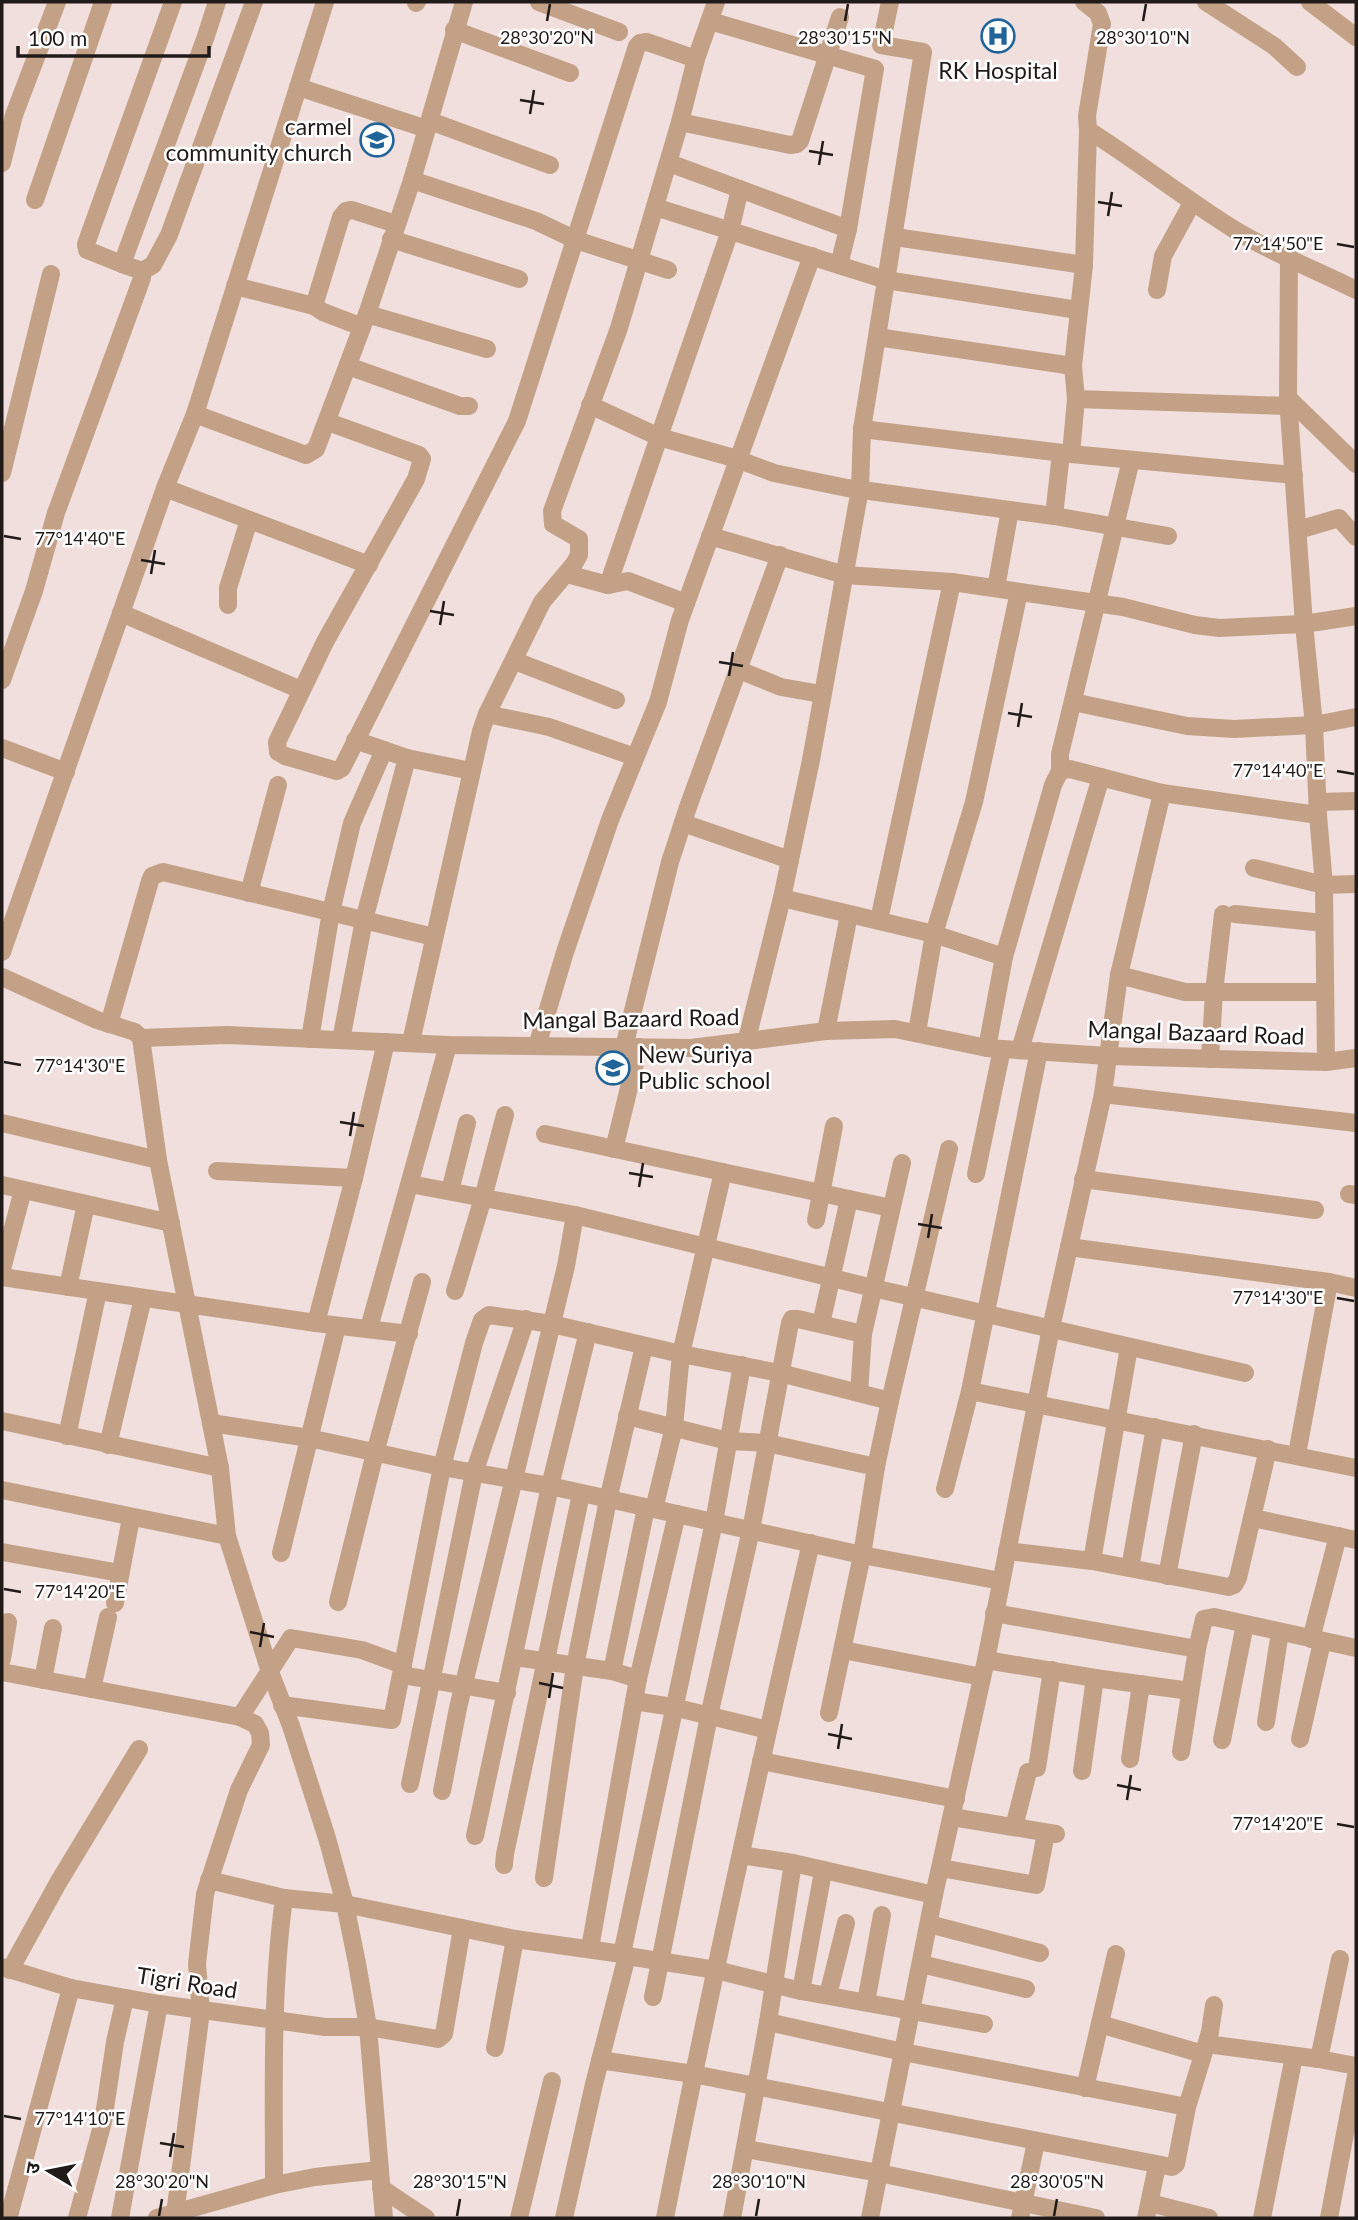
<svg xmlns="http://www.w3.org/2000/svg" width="1358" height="2220" font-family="Lato,'Noto Sans Devanagari',sans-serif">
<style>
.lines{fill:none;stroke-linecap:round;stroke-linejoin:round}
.minor{stroke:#c3a187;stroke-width:18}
.ticks{fill:none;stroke:#201a19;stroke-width:2.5}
.labels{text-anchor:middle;stroke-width:5;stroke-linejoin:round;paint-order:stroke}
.poi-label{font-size:23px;fill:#201a19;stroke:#fff}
.street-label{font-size:23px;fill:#201a19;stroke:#fff}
.ticks-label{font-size:18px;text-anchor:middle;fill:#201a19;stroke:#fff;stroke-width:5;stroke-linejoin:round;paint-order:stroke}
</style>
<rect width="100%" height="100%" fill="#f0dfdc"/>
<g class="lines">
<!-- minor -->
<g class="minor">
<polyline points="539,2 619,32"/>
<path d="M1084,2L1098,13L1102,24L1087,116L1088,130C1139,162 1185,199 1235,230C1274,254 1316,270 1356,290"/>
<polyline points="1206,2 1274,46 1297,67"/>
<polyline points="1310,2 1356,37"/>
<polyline points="416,3 417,2"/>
<polyline points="710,21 875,69 848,229 839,265"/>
<polyline points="454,30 570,73"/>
<polyline points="298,87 427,129"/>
<polyline points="430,121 550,165"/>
<polyline points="680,122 790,145 797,144 800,141 840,17"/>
<polyline points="2,163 14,115 57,2"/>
<polyline points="669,163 848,229"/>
<polyline points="412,180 536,221 576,240 668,270"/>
<polyline points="35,200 103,2"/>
<polyline points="655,207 886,280 1078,310"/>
<polyline points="895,237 1084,265"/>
<polyline points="391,239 519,279"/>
<polyline points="1289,258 1288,398 1304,624 1314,725 1318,815 1324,885 1326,1062"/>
<polyline points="122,264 87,250 86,244 173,2"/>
<polyline points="142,271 153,265 169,235 254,2"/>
<polyline points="235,286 314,306"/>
<polyline points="1157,290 1163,256 1192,203"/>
<polyline points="367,314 487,349"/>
<polyline points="362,327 323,312 314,306 341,217 346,211 352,210 396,224"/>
<polyline points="877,337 1073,366"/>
<polyline points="348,366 460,406 469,406"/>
<polyline points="1288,398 1356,464"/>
<polyline points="1076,399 1289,406"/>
<polyline points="590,405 659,437 734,458 774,473 847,488 1054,516 1168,536"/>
<polyline points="195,414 306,455 316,449 367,314 412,180 464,2"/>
<polyline points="328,422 419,455 422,459 416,479 325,642 277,742 278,752 285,756 337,771 342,768 517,421 637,46 640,43 647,42 696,59"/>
<polyline points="862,429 1071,454 1294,475"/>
<polyline points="1071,454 1076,399 1073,366 1084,265 1088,130"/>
<polyline points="2,473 51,274"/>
<polyline points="165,488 369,565"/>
<polyline points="1054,516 1061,453"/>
<polyline points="1298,530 1339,518 1356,537"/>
<polyline points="710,536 845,575 952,582 1123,607 1195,625 1219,628 1304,624 1356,616"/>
<polyline points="567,574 608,585 730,231 740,189"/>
<polyline points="608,585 628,581 686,603"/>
<polyline points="996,588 1010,510"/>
<polyline points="228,605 228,588 249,520"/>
<polyline points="121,613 301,690"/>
<polyline points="515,661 616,700"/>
<polyline points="739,670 781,687 821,694"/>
<polyline points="2,680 34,591 56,513 142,278 142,271 122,264 205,39 217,2"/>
<polyline points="1073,702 1187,726 1234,729 1314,725 1356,717"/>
<polyline points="487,714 549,727 635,757"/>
<polyline points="2,748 66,772"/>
<polyline points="407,758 471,771"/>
<polyline points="1060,771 1060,754 1131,460"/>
<polyline points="1318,802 1356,801"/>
<polyline points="683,823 790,860"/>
<polyline points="1254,868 1324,885 1356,884"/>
<polyline points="249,893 278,785"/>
<polyline points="782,898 934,934 1004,957"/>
<polyline points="1235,914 1324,923"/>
<polyline points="879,920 952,582"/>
<polyline points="2,952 165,488 195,414 325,2"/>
<polyline points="1119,975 1185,992 1325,992"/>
<polyline points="2,977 97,1020 135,1032 141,1038 227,1035 448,1045 691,1048 826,1031 895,1029 987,1048 1108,1056 1326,1062 1356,1058"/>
<polyline points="109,1024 150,881 152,876 163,872 434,937"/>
<polyline points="826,1031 849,915"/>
<polyline points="917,1032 934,934 974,802 1019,592"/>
<polyline points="141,1038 158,1160 220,1468 227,1536 270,1672 291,1726 327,1838 345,1904 357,1963 368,2027 384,2218"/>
<polyline points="310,1039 331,912 352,823 384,750"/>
<polyline points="341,1040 364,920 407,758 355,740"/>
<polyline points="411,1042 481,731 487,714 542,602 574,564 579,555 579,539 553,524 552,511 619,328 680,122 696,59 716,2"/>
<polyline points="746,1043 782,898 811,760 860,489 862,429 923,52 881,45 890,2"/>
<polyline points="537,1046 565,952 610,820 658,702 680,620 812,256"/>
<polyline points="624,1047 670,862 688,807 780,555"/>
<polyline points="987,1048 1004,957 1053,785 1060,771 1070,769 1162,793 1318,815"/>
<polyline points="1020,1050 1101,777"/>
<polyline points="1210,1059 1214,992 1223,914"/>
<polyline points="1103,1094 1356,1123"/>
<polyline points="2,1123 158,1160"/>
<polyline points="545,1134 891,1208"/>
<polyline points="614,1149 639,1047"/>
<polyline points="217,1171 354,1178"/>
<polyline points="976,1174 1002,1049"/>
<polyline points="1083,1179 1315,1210"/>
<polyline points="410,1184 575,1215 873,1288 1245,1373"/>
<polyline points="2,1185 171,1223"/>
<polyline points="450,1191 467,1123"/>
<polyline points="1349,1194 1356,1195"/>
<polyline points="816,1220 834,1126"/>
<polyline points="1069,1247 1329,1282 1356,1288"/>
<polyline points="2,1269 23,1190"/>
<polyline points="2,1277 316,1323 409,1334"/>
<polyline points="68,1287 86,1204"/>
<polyline points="455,1291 483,1198 505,1115"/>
<polyline points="316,1323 354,1178 386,1042"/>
<polyline points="821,1324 849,1199"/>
<polyline points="369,1328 448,1045"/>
<polyline points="970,1391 1356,1468"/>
<polyline points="859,1393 863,1334 902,1163"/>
<polyline points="627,1416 728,1441 767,1443 876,1467"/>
<polyline points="2,1421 220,1468"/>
<polyline points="211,1423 309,1438 442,1467 550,1486 862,1555 1001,1581"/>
<polyline points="67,1436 98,1291"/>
<polyline points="108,1445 143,1298"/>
<polyline points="1297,1454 1329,1282"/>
<polyline points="945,1489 970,1391 1039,1051"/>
<polyline points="2,1490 227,1536"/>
<polyline points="654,1509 674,1427 681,1354 723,1172"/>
<polyline points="1253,1518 1356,1540"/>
<polyline points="1007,1551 1092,1561 1229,1587 1234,1585 1238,1578 1268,1449"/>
<polyline points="2,1552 120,1573"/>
<polyline points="281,1553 337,1326"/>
<polyline points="1092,1561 1129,1347"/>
<polyline points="1130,1568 1155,1427"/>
<polyline points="1167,1576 1194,1434"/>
<polyline points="338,1602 375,1453 422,1282"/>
<polyline points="115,1603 131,1518"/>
<polyline points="994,1613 1197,1649"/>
<polyline points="1311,1639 1338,1536"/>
<polyline points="843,1650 982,1677"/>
<polyline points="515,1657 612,1671 638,1679"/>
<polyline points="2,1659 8,1622"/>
<polyline points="986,1660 1095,1678 1190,1691"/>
<polyline points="612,1671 646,1508"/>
<polyline points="2,1672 240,1717 291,1638 362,1650 403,1665"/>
<polyline points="402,1675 507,1693"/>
<polyline points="43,1680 53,1628"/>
<polyline points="92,1689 108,1617"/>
<polyline points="634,1701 673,1707 768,1730"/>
<polyline points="282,1705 392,1720 442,1467 474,1343 482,1320 489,1315 552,1324 681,1354 780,1373 890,1401"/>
<polyline points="829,1713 862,1555 876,1467 890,1401 949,1149"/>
<polyline points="1266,1722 1280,1632"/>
<polyline points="1300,1739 1322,1642"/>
<polyline points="1222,1740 1245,1624"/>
<polyline points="1181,1752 1197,1649 1204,1619 1214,1617 1356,1648"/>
<polyline points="1130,1759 1141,1684"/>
<polyline points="761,1761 956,1799"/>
<polyline points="1037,1768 1052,1670"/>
<polyline points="1082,1771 1095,1678"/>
<polyline points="410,1784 474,1473 526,1319"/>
<polyline points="442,1791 458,1708 566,1266 575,1215"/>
<polyline points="952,1817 1056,1834"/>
<polyline points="1014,1827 1028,1772"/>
<polyline points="475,1836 550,1486 588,1332"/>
<polyline points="741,1855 793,1863 934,1895"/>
<polyline points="793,1863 768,2022 903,2052 1187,2107"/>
<polyline points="504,1865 505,1854 581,1494"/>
<polyline points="941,1868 1036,1885 1046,1833"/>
<polyline points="544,1878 575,1666 608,1500 644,1346"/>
<polyline points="209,1880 284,1898 345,1904 515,1939 622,1954"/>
<polyline points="929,1924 1040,1953"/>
<polyline points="590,1948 638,1679 677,1514"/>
<polyline points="627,1956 716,1970 801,1991 984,2024"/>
<polyline points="921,1964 1026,1989"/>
<polyline points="2,1967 71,1988 159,2004 325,2027 368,2027 438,2039 444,2034 462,1928"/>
<polyline points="10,1970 58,1883 139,1749"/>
<polyline points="801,1991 823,1872"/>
<polyline points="828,1995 846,1923"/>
<polyline points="653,1997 709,1716 751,1530 790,1323 792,1319 798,1319 863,1334"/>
<polyline points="866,2002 882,1915"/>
<polyline points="1100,2024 1203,2054"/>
<polyline points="1207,2044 1319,2059 1356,2066"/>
<polyline points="495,2048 515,1939"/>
<polyline points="1319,2059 1340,1959"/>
<polyline points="600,2060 693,2074 1172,2167 1176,2164 1187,2107 1210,2032 1214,2005"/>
<polyline points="1085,2088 1116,1954"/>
<polyline points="746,2149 879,2173 1096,2218"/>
<path d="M274,2185C274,2090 271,1993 284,1898"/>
<polyline points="381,2188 426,2218"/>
<polyline points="1150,2203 1209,2218"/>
<polyline points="2,2213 9,2216 71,1988"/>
<polyline points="175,2214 201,2011 197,1964 205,1894 239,1790 261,1745 260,1733 255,1724 240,1717"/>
<polyline points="77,2218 103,2122 115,2042 125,1998"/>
<polyline points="120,2218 159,2004"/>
<polyline points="157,2218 274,2185 315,2177 379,2170"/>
<polyline points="519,2218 552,2081"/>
<polyline points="564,2218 594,2084 627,1956 622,1954 714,1522 742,1365"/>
<path d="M665,2218C709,1992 759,1767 811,1543"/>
<polyline points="732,2218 768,2022"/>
<polyline points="870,2218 934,1895 986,1660 1051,1328 1103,1094 1119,975 1162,793"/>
<polyline points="1020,2218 1036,2142"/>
<polyline points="1146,2218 1157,2166"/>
<polyline points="1262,2218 1294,2056"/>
<polyline points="1329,2218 1356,2076"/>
</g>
</g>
<!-- ticks -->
<path class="ticks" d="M547,21L550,4M845,21L848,4M1143,21L1146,4M520,100L544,104M530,114L534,90M809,151L833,155M819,165L823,141M1098,202L1122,206M1108,216L1112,192M1337,244L1354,247M4,536L21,539M141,560L165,564M151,574L155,550M430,611L454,615M440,625L444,601M719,662L743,666M729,676L733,652M1008,713L1032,717M1018,727L1022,703M1337,771L1354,774M4,1062L21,1065M340,1122L364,1126M350,1136L354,1112M629,1173L653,1177M639,1187L643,1163M918,1224L942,1228M928,1238L932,1214M1337,1298L1354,1301M4,1589L21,1592M250,1632L274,1637M260,1647L264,1623M539,1683L563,1688M549,1698L553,1673M828,1734L852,1739M838,1749L842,1724M1117,1785L1141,1790M1127,1800L1131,1775M1337,1824L1354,1827M4,2116L21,2119M160,2143L184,2147M170,2157L174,2133M159,2216L162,2199M457,2216L460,2199M756,2216L759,2199M1054,2216L1057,2199"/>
<!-- icons -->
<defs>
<symbol id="hospital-ring" viewBox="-11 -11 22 22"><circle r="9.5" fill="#fff" stroke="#206499" stroke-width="1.5"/><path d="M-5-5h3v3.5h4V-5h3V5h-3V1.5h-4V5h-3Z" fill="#206499"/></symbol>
<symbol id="school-ring" viewBox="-11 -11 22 22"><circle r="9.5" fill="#fff" stroke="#206499" stroke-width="1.5"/><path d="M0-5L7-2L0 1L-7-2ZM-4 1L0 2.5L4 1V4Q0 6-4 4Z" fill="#206499"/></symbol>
</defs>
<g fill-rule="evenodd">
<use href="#hospital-ring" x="979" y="17" width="38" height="38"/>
<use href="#school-ring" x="358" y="121" width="38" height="38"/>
<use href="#school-ring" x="594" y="1049" width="38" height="38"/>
</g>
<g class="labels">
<!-- poi labels -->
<g class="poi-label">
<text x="998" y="79">RK Hospital</text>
<text x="352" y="135" text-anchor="end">carmel<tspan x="352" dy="26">community church</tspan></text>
<text x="638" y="1063" text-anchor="start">New Suriya<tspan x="638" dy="26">Public school</tspan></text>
</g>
<!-- street labels -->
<g class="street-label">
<text transform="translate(631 1019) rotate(-1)" y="8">Mangal Bazaard Road</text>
<text transform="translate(1196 1033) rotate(2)" y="8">Mangal Bazaard Road</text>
<text transform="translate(187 1983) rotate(9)" y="8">Tigri Road</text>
</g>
</g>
<g class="ticks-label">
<text x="547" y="44">28°30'20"N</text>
<text x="845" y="44">28°30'15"N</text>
<text x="1143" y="44">28°30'10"N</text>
<text x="1278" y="250">77°14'50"E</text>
<text x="80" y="545">77°14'40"E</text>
<text x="1278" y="777">77°14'40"E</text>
<text x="80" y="1072">77°14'30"E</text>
<text x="1278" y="1304">77°14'30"E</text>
<text x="80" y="1598">77°14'20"E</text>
<text x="1278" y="1830">77°14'20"E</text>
<text x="80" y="2125">77°14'10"E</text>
<text x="162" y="2188">28°30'20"N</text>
<text x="460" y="2188">28°30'15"N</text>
<text x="759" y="2188">28°30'10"N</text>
<text x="1057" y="2188">28°30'05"N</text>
</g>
<!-- border -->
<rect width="1358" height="2220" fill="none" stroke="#201a19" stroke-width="7"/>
<!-- north arrow -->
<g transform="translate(49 2171) rotate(280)" stroke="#ffffff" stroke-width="5" paint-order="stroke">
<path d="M0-5L12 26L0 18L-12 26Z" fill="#201a19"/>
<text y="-10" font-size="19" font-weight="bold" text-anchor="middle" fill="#201a19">उ</text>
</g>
<!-- scale -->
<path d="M18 46v10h191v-10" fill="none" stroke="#201a19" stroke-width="3.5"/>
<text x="28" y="46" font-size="21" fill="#201a19" stroke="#ffffff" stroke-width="5" paint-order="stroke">100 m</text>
</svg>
